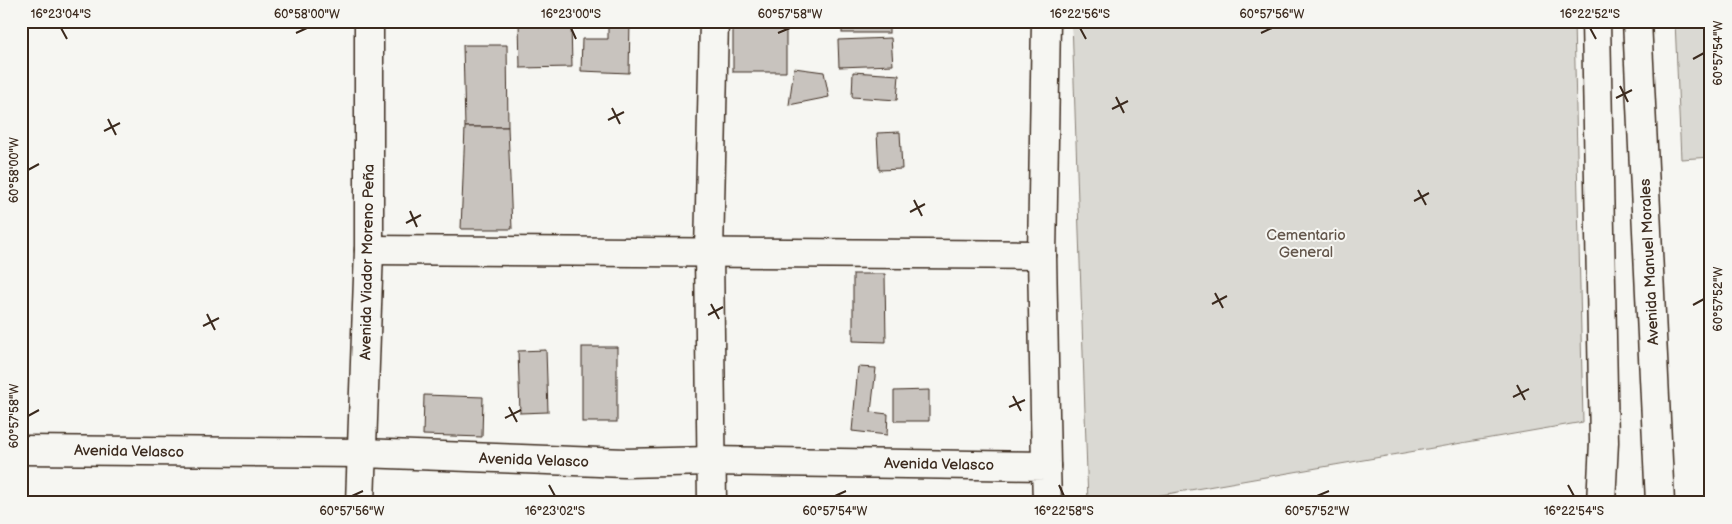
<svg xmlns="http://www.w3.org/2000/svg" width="1732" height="524" font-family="'Balsamiq Sans',sans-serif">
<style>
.green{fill:#dad9d3;stroke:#8a8278}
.building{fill:#c8c3be;stroke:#3b2a1e}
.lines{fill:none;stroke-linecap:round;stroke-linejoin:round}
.street-casing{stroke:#3b2a1e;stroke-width:31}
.secondary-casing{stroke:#3b2a1e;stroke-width:31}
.street{stroke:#f6f6f2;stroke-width:28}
.secondary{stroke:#f6f6f2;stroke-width:28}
.ticks{fill:none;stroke:#3b2a1e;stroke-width:2}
.labels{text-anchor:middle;stroke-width:4;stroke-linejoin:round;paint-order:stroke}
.park-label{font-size:15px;fill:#63564b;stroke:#f6f6f2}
.street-label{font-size:15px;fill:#3b2a1e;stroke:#f6f6f2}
.neatline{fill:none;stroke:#3b2a1e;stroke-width:2}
.ticks-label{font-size:12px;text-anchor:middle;fill:#3b2a1e}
</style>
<rect width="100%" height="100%" fill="#f6f6f2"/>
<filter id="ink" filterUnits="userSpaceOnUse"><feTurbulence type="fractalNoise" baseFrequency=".02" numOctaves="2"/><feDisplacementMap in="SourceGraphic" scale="10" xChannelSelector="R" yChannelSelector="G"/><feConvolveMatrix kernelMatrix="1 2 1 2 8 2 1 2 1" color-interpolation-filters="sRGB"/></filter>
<g filter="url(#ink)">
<!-- green -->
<g class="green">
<polygon points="1072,21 1574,21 1583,422 1115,503 1088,503"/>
<polygon points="1675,21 1711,21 1711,157 1681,159"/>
</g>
<!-- building -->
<g class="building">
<polygon points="519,21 571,21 572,67 520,68"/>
<polygon points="608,21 630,21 629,73 581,71 582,39 608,39"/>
<polygon points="767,21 786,21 786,72 733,72 733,26 767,26"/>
<rect x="842" y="21" width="47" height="12"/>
<polygon points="929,21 952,21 952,23 928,23"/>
<polygon points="891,38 893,65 839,67 838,40"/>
<polygon points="463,45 507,45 508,127 465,127"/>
<polygon points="794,68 824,72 829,97 789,105"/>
<polygon points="853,72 899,75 897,100 852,97"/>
<polygon points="465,127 508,127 512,229 461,229"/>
<polygon points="900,132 902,169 879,170 877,133"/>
<polygon points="853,274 885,274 886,342 853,341"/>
<rect x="582" y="347" width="35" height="75"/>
<polygon points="546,350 548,412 520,413 518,351"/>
<polygon points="858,367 876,368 871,412 888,414 887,435 852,431"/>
<polygon points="929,390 929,421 894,421 894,391"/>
<polygon points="424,395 483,397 482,437 423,435"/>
</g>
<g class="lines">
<defs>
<g id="street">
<polyline points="1046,21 1042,255 1046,466"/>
<polyline points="369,250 1042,255"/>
<polyline points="360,503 369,250 369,21"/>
<polyline points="712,503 709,253 714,21"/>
</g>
<g id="secondary">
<polyline points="1596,21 1604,442 1601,503"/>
<polyline points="1637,21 1660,503"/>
<polyline points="21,450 362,453 625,463 711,461 1046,466 1047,503"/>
</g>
</defs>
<!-- street casing -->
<use href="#street" class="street-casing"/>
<!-- secondary casing -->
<use href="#secondary" class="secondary-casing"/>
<!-- street -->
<use href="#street" class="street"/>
<!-- secondary -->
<use href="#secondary" class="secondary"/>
</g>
</g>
<!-- ticks -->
<path class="ticks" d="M61,28L67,39M571,28L576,39M1080,28L1086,39M1590,28L1596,39M296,33L307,28M778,33L790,28M1261,33L1272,28M1693,59L1704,53M1620,86L1628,102M1116,97L1124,113M1616,98L1632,90M612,108L620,124M1112,109L1128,101M108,119L116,135M608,120L624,112M104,131L120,123M28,170L39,164M1418,190L1426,205M914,200L922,216M1414,201L1429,193M410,211L417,227M910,212L925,204M406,223L421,215M1215,293L1223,308M711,304L719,319M1212,304L1227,296M1693,305L1704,299M207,314L215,330M708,315L723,307M203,326L219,318M1517,385L1525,400M1013,396L1021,411M1513,397L1529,389M509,407L517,422M1009,407L1025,400M28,416L39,410M505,418L521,410M549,485L555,496M1059,485L1064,496M1568,485L1574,496M352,496L363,491M835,496L846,491M1317,496L1329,491"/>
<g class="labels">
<!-- park labels -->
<g class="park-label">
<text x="1306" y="240">Cementario<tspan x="1306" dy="17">General</tspan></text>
</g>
<!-- street labels -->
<g class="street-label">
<text transform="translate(367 262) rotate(-89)" y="5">Avenida Viador Moreno Peña</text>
<text transform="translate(1649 262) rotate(-93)" y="5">Avenida Manuel Morales</text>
<text transform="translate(129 451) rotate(1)" y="5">Avenida Velasco</text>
<text transform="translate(534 460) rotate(2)" y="5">Avenida Velasco</text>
<text transform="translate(939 464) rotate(1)" y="5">Avenida Velasco</text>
</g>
</g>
<!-- margin -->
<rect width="1732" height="524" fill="none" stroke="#f6f6f2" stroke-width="55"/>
<rect x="28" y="28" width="1676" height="468" class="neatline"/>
<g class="ticks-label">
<text x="61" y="18">16°23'04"S</text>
<text x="307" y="18">60°58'00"W</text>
<text x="571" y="18">16°23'00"S</text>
<text x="790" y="18">60°57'58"W</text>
<text x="1080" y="18">16°22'56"S</text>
<text x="1272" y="18">60°57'56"W</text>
<text x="1590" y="18">16°22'52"S</text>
<text transform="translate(1718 53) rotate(-90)" y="4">60°57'54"W</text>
<text transform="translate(14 170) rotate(-90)" y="4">60°58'00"W</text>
<text transform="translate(1718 299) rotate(-90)" y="4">60°57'52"W</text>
<text transform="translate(14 416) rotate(-90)" y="4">60°57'58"W</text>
<text x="352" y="515">60°57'56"W</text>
<text x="555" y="515">16°23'02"S</text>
<text x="835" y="515">60°57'54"W</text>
<text x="1064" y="515">16°22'58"S</text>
<text x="1317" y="515">60°57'52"W</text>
<text x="1574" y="515">16°22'54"S</text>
</g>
</svg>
